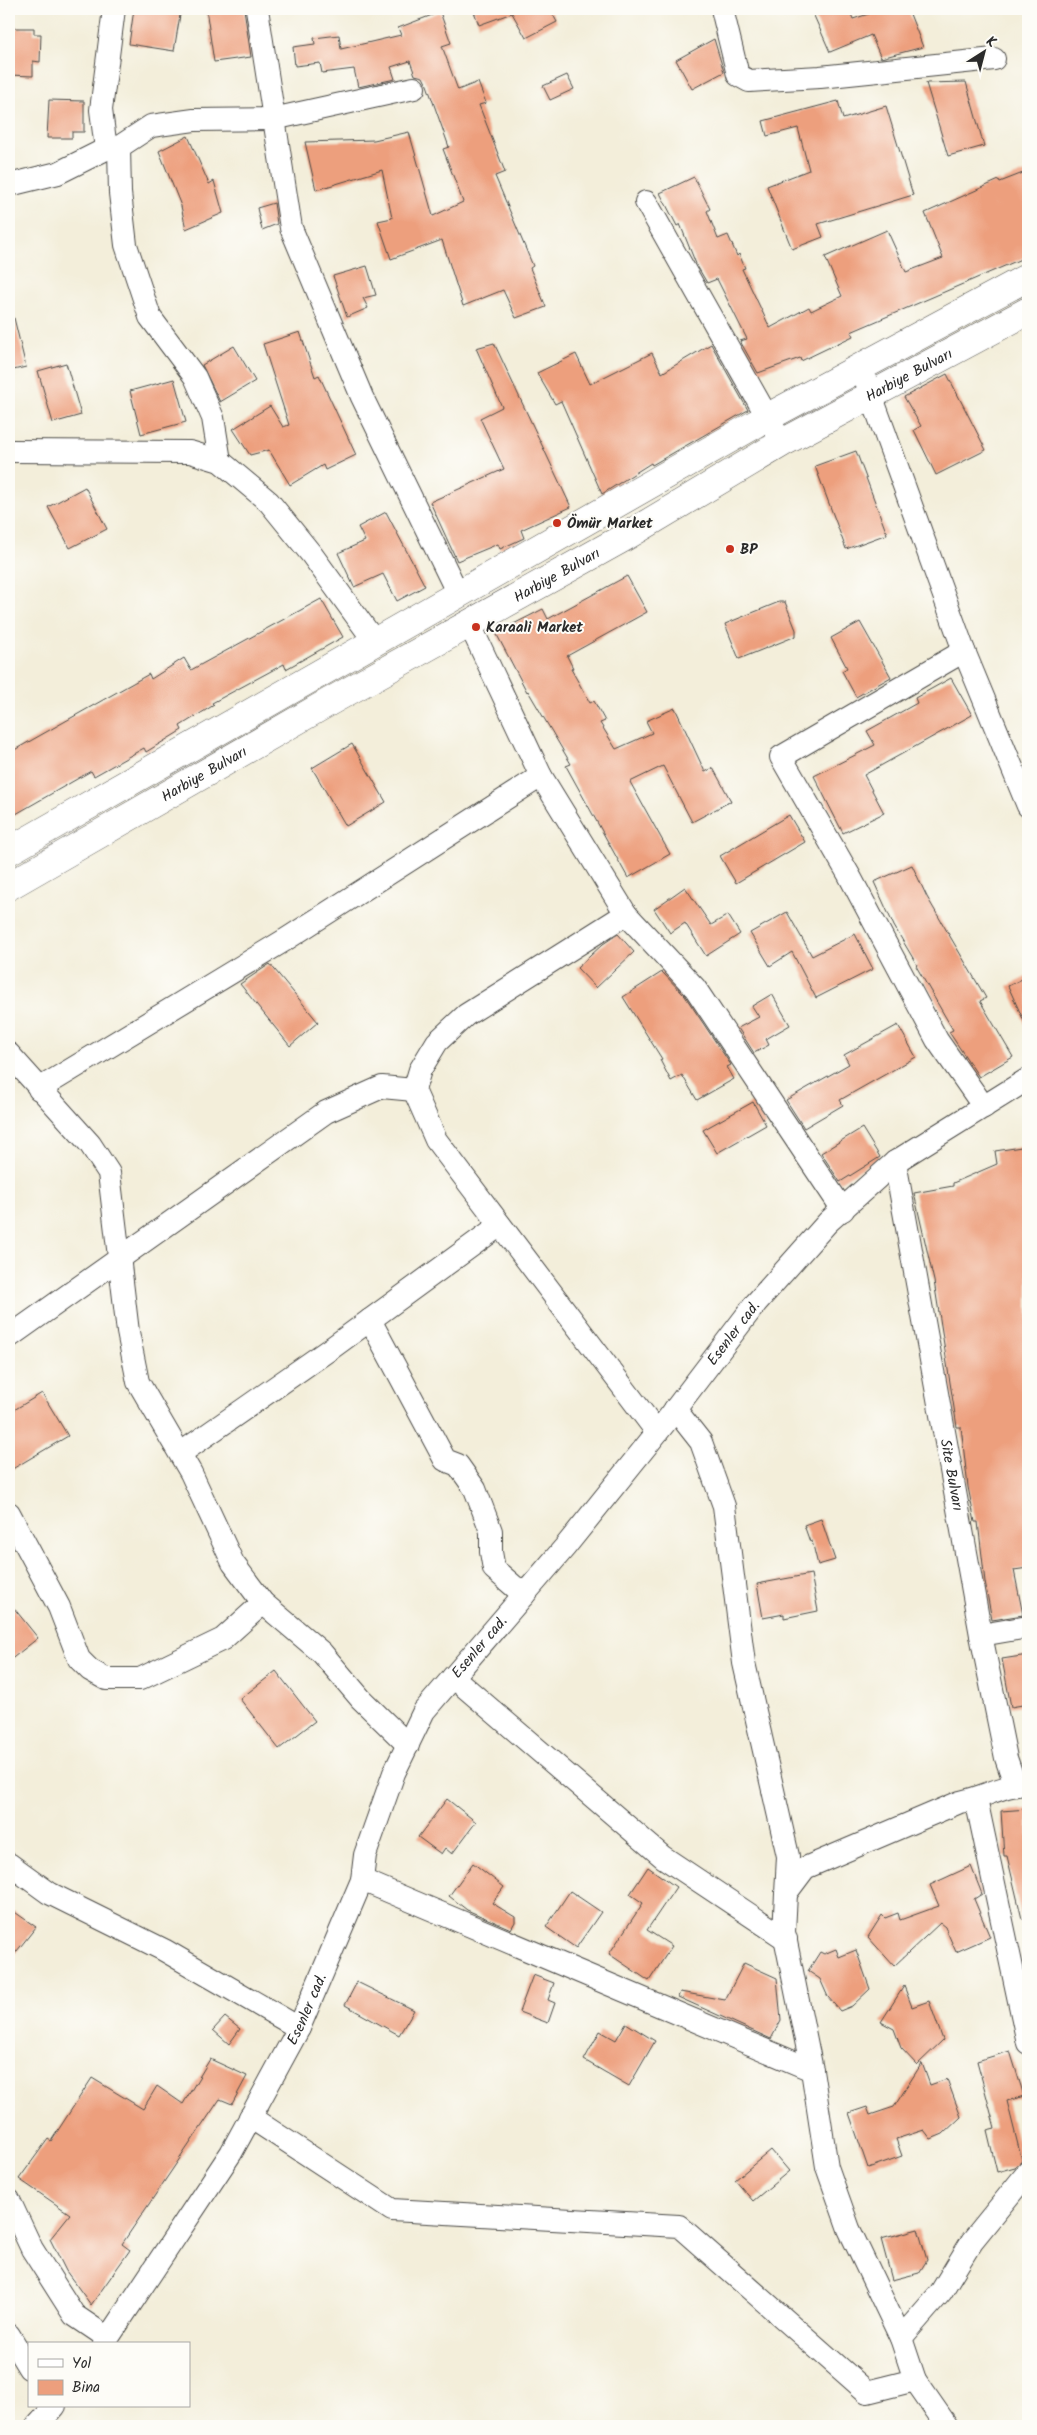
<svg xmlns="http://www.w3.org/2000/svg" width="1037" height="2435" font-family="Kalam,sans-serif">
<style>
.building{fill:#ed9f7d}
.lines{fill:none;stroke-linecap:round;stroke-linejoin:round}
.minor-casing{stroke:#494845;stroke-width:24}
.primary-casing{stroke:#494845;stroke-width:29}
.minor{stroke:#fff;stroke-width:22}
.primary{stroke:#fff;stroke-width:28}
.poi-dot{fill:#c8321e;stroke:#fdfcf7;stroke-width:2}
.labels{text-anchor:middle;stroke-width:4;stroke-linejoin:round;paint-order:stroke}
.street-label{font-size:15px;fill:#2b2b2b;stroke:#fdfcf7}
.poi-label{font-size:15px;font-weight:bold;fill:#2b2b2b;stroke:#fdfcf7;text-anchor:start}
</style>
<rect width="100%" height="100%" fill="#fdfcf7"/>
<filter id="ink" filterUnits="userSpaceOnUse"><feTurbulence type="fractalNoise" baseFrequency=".02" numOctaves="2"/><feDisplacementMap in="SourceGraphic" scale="10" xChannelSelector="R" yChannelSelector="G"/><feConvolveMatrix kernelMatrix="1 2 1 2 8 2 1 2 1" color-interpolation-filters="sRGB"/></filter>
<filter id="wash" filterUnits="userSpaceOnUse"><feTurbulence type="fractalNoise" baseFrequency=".0096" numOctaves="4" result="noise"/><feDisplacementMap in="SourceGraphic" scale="20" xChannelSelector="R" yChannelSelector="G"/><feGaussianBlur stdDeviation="1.12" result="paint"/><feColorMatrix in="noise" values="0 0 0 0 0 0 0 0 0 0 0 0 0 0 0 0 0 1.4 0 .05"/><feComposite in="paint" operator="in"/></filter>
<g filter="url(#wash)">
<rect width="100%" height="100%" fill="#f3eeda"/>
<g id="blocks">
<!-- building -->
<g class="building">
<polygon points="134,9 181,9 174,51 129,44"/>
<polygon points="206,9 244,9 251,57 214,62"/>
<polygon points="473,9 550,9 557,22 526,38 512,13 479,25"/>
<polygon points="811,9 849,9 853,19 884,9 908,9 923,47 881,58 871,35 830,52"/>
<polygon points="440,12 451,43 442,46 458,90 478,82 486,103 479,105 505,172 495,176 533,266 530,268 546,307 516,318 503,290 463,306 442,240 391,259 378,221 392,218 382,170 316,190 305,142 374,140 409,132 433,216 463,202 443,149 449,147 427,85 423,77 415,75 410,61 391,67 395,79 358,87 354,69 322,73 320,63 295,66 293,47 315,44 314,38 339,35 341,49 401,35 398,28"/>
<polygon points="9,28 34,28 34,34 41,34 40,62 33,61 33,76 9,75"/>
<polygon points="714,39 724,72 692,89 676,60"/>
<polygon points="567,75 574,89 550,100 543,86"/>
<polygon points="966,82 984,146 948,156 926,83"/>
<polygon points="49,100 84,101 84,132 72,132 72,138 47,138"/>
<polygon points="838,101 843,119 886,106 913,195 818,224 823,237 792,249 767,186 809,170 798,128 767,136 763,121"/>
<polygon points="188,136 209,184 214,181 223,213 186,229 181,206 159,151"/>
<polygon points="1028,171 1028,256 851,332 853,336 801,361 800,358 758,373 740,341 747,339 717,279 707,283 696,264 680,224 677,226 660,193 694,177 710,209 707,211 718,239 728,235 737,256 739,254 745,268 742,269 770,328 809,307 811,311 842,296 825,257 887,230 906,272 943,258 925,213 999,180 1000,182"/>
<polygon points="274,203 277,224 262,230 257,208"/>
<polygon points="367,266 376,295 363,298 368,308 347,317 333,276"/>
<polygon points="14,318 26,367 9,371 9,319"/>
<polygon points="300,332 315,377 319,375 356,455 325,470 323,465 290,485 269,450 250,455 233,429 270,406 283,427 289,425 263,344"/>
<polygon points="494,343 571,507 521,530 524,538 500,549 498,544 457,561 430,502 504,469 480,418 502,407 476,348"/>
<polygon points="711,344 748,410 652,465 651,463 602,494 561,401 555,404 537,373 576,354 590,384 652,353 662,373"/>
<polygon points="234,346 255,381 220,402 202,365"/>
<polygon points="66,363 81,415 53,423 38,371"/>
<polygon points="947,374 986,450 936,475 914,430 921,426 904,397"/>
<polygon points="174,379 186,422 141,434 130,391"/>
<polygon points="856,451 887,534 846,549 815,466"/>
<polygon points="85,487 107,529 70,548 48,507"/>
<polygon points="386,512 425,586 397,601 383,574 354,587 338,553 365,541 358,527"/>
<polygon points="627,576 647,612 567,656 573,668 571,669 590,703 594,701 605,721 600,723 616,749 652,733 646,721 675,708 705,772 713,768 731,801 692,822 663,766 630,782 670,854 628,878 566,766 571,764 528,691 527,692 496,633 543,609 548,619"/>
<polygon points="321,599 343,637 286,669 284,664 212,703 214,705 180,726 182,730 146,752 144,748 94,776 91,771 9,818 9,753 149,674 151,679 184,658 191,670"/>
<polygon points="779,602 785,602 796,630 796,636 739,659 725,624"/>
<polygon points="860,622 891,677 856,697 842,671 847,668 831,638"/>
<polygon points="951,678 972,715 864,775 884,813 843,833 814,776 875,745 867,731 917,703 915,698"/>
<polygon points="352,744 386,802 346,826 312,768"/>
<polygon points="789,815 805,842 736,883 720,856"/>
<polygon points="912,865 927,897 986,998 980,1001 1013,1057 979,1077 949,1032 953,1030 916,966 917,965 894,926 874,882"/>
<polygon points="685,887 711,925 728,915 740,934 706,956 685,923 670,933 654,909"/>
<polygon points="787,912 812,956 855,934 873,969 816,998 792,952 770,966 750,933"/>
<polygon points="618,934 634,952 596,988 577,968 603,944"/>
<polygon points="270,964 318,1022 290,1046 240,984"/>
<polygon points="662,972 685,996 731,1065 727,1067 734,1079 697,1100 682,1075 671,1081 660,1060 662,1059 623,997"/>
<polygon points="1028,976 1028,1030 1008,986"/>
<polygon points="772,994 790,1025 766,1039 769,1045 754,1053 738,1028 759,1017 752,1006"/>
<polygon points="898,1025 916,1057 840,1100 843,1105 804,1128 786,1100 849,1064 844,1055"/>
<polygon points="753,1102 766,1125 717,1153 703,1130"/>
<polygon points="862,1128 880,1157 840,1182 821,1153"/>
<polygon points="1028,1146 1028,1568 1014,1570 1023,1615 992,1620 985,1582 978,1522 975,1522 968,1487 961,1427 957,1427 934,1281 914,1193 953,1186 953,1183 997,1164 995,1151"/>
<polygon points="42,1393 68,1436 9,1471 9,1413"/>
<polygon points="821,1519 835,1560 818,1565 812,1541 810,1542 804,1525"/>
<polygon points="811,1574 818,1611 784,1618 784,1614 763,1618 757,1584"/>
<polygon points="9,1602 38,1638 9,1661"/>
<polygon points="1028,1655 1028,1704 1011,1707 1002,1659"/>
<polygon points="276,1671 315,1721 279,1749 240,1699"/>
<polygon points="447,1799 476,1822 452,1854 445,1848 441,1854 418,1837"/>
<polygon points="1028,1809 1028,1918 1022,1919 1007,1856 1004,1856 1001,1811"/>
<polygon points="473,1863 504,1887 492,1903 515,1917 515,1922 511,1929 467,1910 449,1896"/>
<polygon points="971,1866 982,1894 974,1899 990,1937 956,1952 945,1927 940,1923 894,1966 868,1937 882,1915 885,1918 898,1913 900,1920 939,1906 930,1885"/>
<polygon points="648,1867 676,1887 647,1930 672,1946 649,1981 609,1954 643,1903 630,1894"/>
<polygon points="570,1891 601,1912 576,1948 546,1927"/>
<polygon points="9,1908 36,1927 9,1961"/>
<polygon points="836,1949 839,1957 856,1950 870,1989 852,2006 840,2011 828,1997 820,1979 808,1971 820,1952 824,1954"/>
<polygon points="744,1963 777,1978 781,2020 771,2039 678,1997 680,1992 725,2000"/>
<polygon points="533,1975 554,1983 548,2000 555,2003 548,2023 519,2012"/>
<polygon points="357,1982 414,2010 399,2035 345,2005"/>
<polygon points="904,1986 912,2007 929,2001 943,2040 917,2065 901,2048 894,2029 881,2022"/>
<polygon points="225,2017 240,2029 229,2044 213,2030"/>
<polygon points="626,2023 655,2041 629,2086 584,2060 600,2031 616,2040"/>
<polygon points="1010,2051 1024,2096 1007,2101 1022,2161 1015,2167 997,2172 987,2130 995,2128 977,2061"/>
<polygon points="210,2059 247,2076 232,2104 220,2099 122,2244 130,2250 91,2305 66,2271 50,2239 70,2214 19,2179 48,2139 51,2141 92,2078 143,2109 157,2086 183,2104"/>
<polygon points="922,2063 930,2085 947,2079 961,2117 943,2134 931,2139 924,2130 896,2139 902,2156 868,2168 849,2113 867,2107 870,2115 894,2107"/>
<polygon points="771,2150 789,2171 753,2201 735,2180"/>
<polygon points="918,2229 927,2260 919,2273 892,2280 881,2239"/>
</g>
</g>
</g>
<g filter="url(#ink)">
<use href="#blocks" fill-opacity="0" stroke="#494845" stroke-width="1"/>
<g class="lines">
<defs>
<g id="minor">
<polyline points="257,9 291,228 362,397 458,594"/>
<polyline points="722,9 738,75 749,81 820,77 994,59"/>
<polyline points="119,147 120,193 126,245 150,317 195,377 213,418 220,461"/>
<polyline points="106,149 101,110 114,9"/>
<polyline points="9,185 58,173 106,149 119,147 151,126 194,120 273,119 414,88"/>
<polyline points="646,202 782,443"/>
<polyline points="866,381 964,651 1028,806"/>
<polyline points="9,451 190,452 220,461 269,502 312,555 375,642"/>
<polyline points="470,625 541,776 626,914 695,988 843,1210"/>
<polyline points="964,651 781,757 849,875 937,1040 984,1107"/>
<polyline points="626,914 466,1015 437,1042 420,1070 414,1090 436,1140 657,1432"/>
<polyline points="9,1054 90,1144 109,1173 128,1332 138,1382 191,1473 233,1563 263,1603 322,1653 361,1699 408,1745"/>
<polyline points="39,1089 285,940 541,776"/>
<path id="s1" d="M895,1162L981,1635L1006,1758L1015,1784"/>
<polyline points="370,1320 445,1460 458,1465 475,1489 491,1531 491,1552 494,1569 524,1595"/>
<polyline points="9,1337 326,1112 382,1087 414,1090"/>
<polyline points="675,1409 701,1442 724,1506 744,1663 788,1856 784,1932 812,2070 827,2167 849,2229 901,2338 915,2380 947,2426"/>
<polyline points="181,1453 333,1347 500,1225"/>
<polyline points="9,1513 59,1607 79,1659 90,1670 106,1679 140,1679 223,1639 263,1603"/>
<polyline points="981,1635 1028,1627"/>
<polyline points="453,1677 663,1857 786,1939"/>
<polyline points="976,1799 1028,2043"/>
<polyline points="9,1864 49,1893 164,1950 299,2028"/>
<polyline points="362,1880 812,2070"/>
<path d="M787,1892L805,1868L960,1802C983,1798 1004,1784 1028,1784"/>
<polyline points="250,2117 392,2210 679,2226 867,2392 915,2380"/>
<polyline points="9,2200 32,2249 74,2315 108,2338"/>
<polyline points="9,2335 29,2368"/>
<polyline points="901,2338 941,2292 972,2241 1028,2172"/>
<path id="s2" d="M104,2344L231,2153L299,2028L362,1880L365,1855L394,1773L424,1711L565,1547L664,1424L756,1303L828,1222L895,1162L1028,1079"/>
<polyline points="37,2426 55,2406"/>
</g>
<g id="primary">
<polyline points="9,851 768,417 1028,277"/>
<path id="s3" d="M9,886L329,702L623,538L782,443L1028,311"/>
</g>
</defs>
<!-- minor casing -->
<use href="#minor" class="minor-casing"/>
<!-- primary casing -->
<use href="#primary" class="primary-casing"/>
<!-- minor -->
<use href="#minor" class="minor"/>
<!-- primary -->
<use href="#primary" class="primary"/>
</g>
</g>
<!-- markers -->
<g class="poi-dot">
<circle cx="557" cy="523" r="5"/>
<circle cx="730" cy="549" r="5"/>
<circle cx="476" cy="627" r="5"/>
</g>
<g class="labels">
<!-- street labels -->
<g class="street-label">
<text dy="5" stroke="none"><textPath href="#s3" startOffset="1035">Harbiye Bulvarı</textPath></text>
<text dy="5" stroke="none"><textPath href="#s3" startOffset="630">Harbiye Bulvarı</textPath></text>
<text dy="5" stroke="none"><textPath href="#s3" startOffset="225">Harbiye Bulvarı</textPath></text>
<text dy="5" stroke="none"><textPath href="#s2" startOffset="1202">Esenler cad.</textPath></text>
<text dy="5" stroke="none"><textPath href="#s1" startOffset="318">Site Bulvarı</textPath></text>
<text dy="5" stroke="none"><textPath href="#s2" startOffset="798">Esenler cad.</textPath></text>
<text dy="5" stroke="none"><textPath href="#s2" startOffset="392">Esenler cad.</textPath></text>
</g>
<!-- poi labels -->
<g class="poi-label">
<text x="567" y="528">Ömür Market</text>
<text x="740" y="554">BP</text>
<text x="486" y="632">Karaali Market</text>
</g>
</g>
<!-- margin -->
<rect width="1037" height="2435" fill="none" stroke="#fdfcf7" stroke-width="30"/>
<!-- legend -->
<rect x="28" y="2342" width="162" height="65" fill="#fdfcf7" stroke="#a9a8a5"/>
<rect x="38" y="2359" width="25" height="8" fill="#ffffff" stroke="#a9a8a5"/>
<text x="72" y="2368" font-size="15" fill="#2b2b2b">Yol</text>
<rect x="38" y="2380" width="25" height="15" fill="#ed9f7d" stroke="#a9a8a5"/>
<text x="72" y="2392" font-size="15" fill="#2b2b2b">Bina</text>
<!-- north arrow -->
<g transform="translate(984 52) rotate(36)" stroke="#fdfcf7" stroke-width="4" paint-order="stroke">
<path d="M0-4L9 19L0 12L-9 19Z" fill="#2b2b2b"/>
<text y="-8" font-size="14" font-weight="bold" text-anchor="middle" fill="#2b2b2b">K</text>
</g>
</svg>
